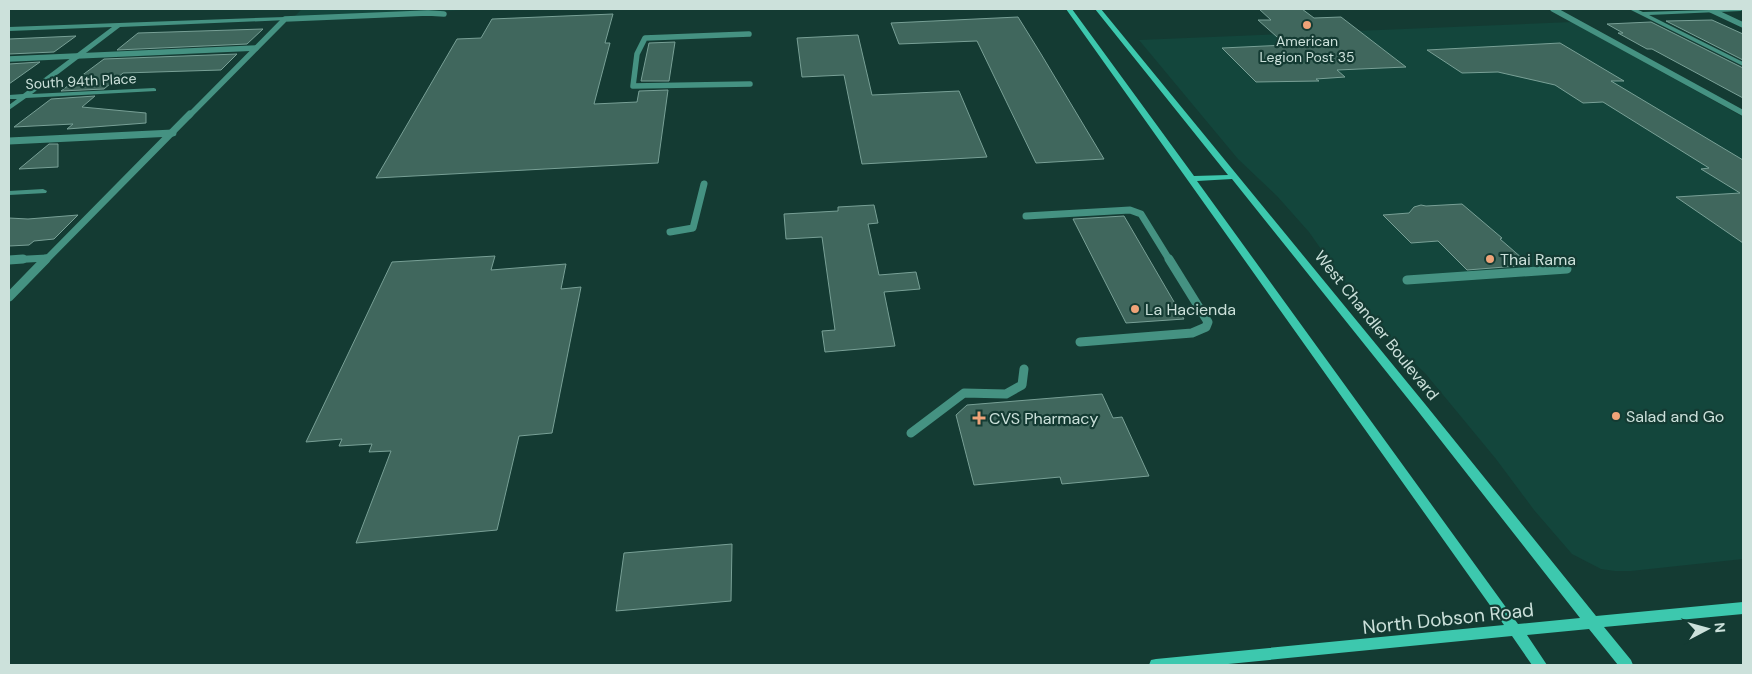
<svg xmlns="http://www.w3.org/2000/svg" width="1752" height="674" font-family="'DM Sans',sans-serif">
<style>
.built{fill:#13463c}
.building{fill:#40675d;stroke:#78a096}
.lines{fill:none;stroke-linecap:round;stroke-linejoin:round}
.service-far2{stroke:#459282;stroke-width:5.5}
.service-far1{stroke:#459282;stroke-width:7}
.service{stroke:#459282;stroke-width:9}
.minor{fill:#459282;fill-rule:evenodd}
.secondary{fill:#3dc8ae;fill-rule:evenodd}
.poi-dot{fill:#efa378;stroke:#143b33;stroke-width:2}
.labels{text-anchor:middle;stroke-width:4.5;stroke-linejoin:round;paint-order:stroke}
.far-poi-label{font-size:14px;fill:#cce1db;stroke:#143b33}
.far-street-label{font-size:14px;fill:#cce1db;stroke:#143b33}
.poi-label{font-size:16px;fill:#cce1db;stroke:#143b33;text-anchor:start}
.street-label{font-size:16px;fill:#cce1db;stroke:#143b33}
.near-street-label{font-size:19px;fill:#cce1db;stroke:#143b33}
</style>
<rect width="100%" height="100%" fill="#143b33"/>
<!-- built -->
<g class="built">
<polygon points="302,9 482,9 292,19"/>
<polygon points="1572,22 1743,117 1743,559 1631,571 1615,571 1601,569 1572,554 1534,510 1496,459 1425,373 1375,326 1309,232 1277,196 1238,159 1139,40"/>
</g>
<!-- building -->
<g class="building">
<polygon points="1259,9 1302,9 1314,18 1341,17 1406,67 1337,70 1345,77 1316,79 1319,81 1256,82 1222,48 1286,45 1258,20 1271,20"/>
<polygon points="613,14 605,43 610,43 594,104 637,102 639,91 668,90 658,163 376,178 457,39 481,38 492,19"/>
<polygon points="1018,17 1041,54 1104,159 1036,163 977,41 899,44 891,23"/>
<polygon points="1712,20 1743,34 1743,60 1666,21"/>
<polygon points="1651,22 1743,68 1743,98 1652,49 1647,49 1618,33 1623,33 1607,24"/>
<polygon points="263,29 247,44 117,50 138,33"/>
<polygon points="858,35 872,95 959,91 987,157 862,164 844,75 802,77 797,38"/>
<polygon points="76,36 54,52 9,54 9,39"/>
<polygon points="675,42 669,81 641,81 649,43"/>
<polygon points="1560,43 1624,81 1611,81 1743,160 1743,243 1676,197 1740,193 1701,169 1709,168 1603,102 1583,103 1555,85 1498,72 1462,73 1427,50"/>
<polygon points="237,54 221,70 123,73 104,89 61,91 104,59"/>
<polygon points="40,62 9,84 9,64"/>
<polygon points="95,96 82,107 146,113 146,123 67,129 73,124 14,127 51,99"/>
<polygon points="49,144 58,144 58,167 19,169"/>
<polygon points="1462,204 1502,238 1500,239 1530,265 1467,270 1438,241 1411,243 1383,215 1409,213 1414,207 1421,205 1426,206"/>
<polygon points="874,205 878,223 868,224 879,275 916,272 920,289 884,292 895,346 825,352 822,331 835,330 822,237 786,239 784,214 838,211 838,207"/>
<polygon points="78,215 54,239 34,241 29,245 9,246 9,218 28,219"/>
<polygon points="1124,216 1184,319 1126,323 1073,219"/>
<polygon points="495,256 491,270 566,264 561,289 581,287 552,433 519,436 497,530 356,543 391,451 369,452 372,444 339,446 342,439 306,442 392,262"/>
<polygon points="1102,394 1113,418 1122,417 1149,476 1062,484 1060,477 974,485 956,415 967,405"/>
<polygon points="732,544 731,601 616,611 624,553"/>
</g>
<g class="lines">
<!-- service-far2 -->
<g class="service-far2">
<polyline points="1553,9 1743,113"/>
<polyline points="1711,10 1743,25"/>
<polyline points="749,34 645,38 637,54 633,86 750,84"/>
<polyline points="9,59 256,48"/>
<polyline points="189,116 285,19 428,13 444,14"/>
</g>
<!-- service-far1 -->
<g class="service-far1">
<polyline points="9,141 173,133"/>
<polyline points="1026,216 1130,210 1141,214 1170,261"/>
<polyline points="670,232 693,228 704,184"/>
<polyline points="9,260 47,258"/>
<polyline points="45,261 190,114"/>
</g>
<!-- service -->
<g class="service">
<polyline points="9,260 23,259"/>
<polyline points="1407,280 1567,269"/>
<polyline points="9,297 46,259"/>
<polyline points="1080,342 1192,333 1206,327 1208,322 1169,259"/>
<polyline points="911,433 964,393 1006,394 1022,385 1024,369"/>
</g>
<!-- minor -->
<g class="minor">
<polygon points="1629,9 1636,9 1643,12 1743,9 1741,11 1649,15 1743,62 1743,66"/>
<polygon points="285,17 287,18 287,20 120,27 32,94 154,88 156,89 156,91 26,98 9,110 9,105 17,99 9,99 9,95 23,94 112,27 9,31 9,27"/>
<polygon points="43,189 47,191 46,193 9,195 9,191"/>
</g>
<!-- secondary -->
<path class="secondary" d="M1066,9H1072L1194,176L1228,175L1095,9H1101L1425,404L1596,616L1743,602V614L1604,627L1631,660L1633,665H1618L1589,629L1527,635L1547,665H1532L1512,636L1218,665H1149L1151,660L1156,659L1504,625ZM1232,179L1417,410L1580,618L1518,624L1197,181Z"/>
</g>
<!-- markers -->
<g class="poi-dot">
<circle cx="1307" cy="25" r="5"/>
<circle cx="1490" cy="259" r="5"/>
<circle cx="1135" cy="309" r="5"/>
<circle cx="1616" cy="416" r="5"/>
<path d="M976.5 410.5h5v5h5v5h-5v5h-5v-5h-5v-5h5z"/>
</g>
<g class="labels">
<!-- far-poi labels -->
<g class="far-poi-label">
<text x="1307" y="46">American<tspan x="1307" dy="16">Legion Post 35</tspan></text>
</g>
<!-- far-street labels -->
<g class="far-street-label">
<text transform="translate(81 81) rotate(-3)" y="5">South 94th Place</text>
</g>
<!-- poi labels -->
<g class="poi-label">
<text x="1500" y="265">Thai Rama</text>
<text x="1145" y="315">La Hacienda</text>
<text x="1626" y="422">Salad and Go</text>
<text x="989" y="424">CVS Pharmacy</text>
</g>
<!-- street labels -->
<g class="street-label">
<text transform="translate(1377 325) rotate(51)" y="6">West Chandler Boulevard</text>
</g>
<!-- near-street labels -->
<g class="near-street-label">
<text transform="translate(1448 618) rotate(-6)" y="7">North Dobson Road</text>
</g>
</g>
<!-- border -->
<rect width="1752" height="674" fill="none" stroke="#cce1db" stroke-width="20"/>
<!-- north arrow -->
<g transform="translate(1707 629) rotate(84)" stroke="#143b33" stroke-width="4" paint-order="stroke">
<path d="M0-4L9 19L0 12L-9 19Z" fill="#cce1db"/>
<text y="-8" font-size="14" font-weight="bold" text-anchor="middle" fill="#cce1db">N</text>
</g>
</svg>
